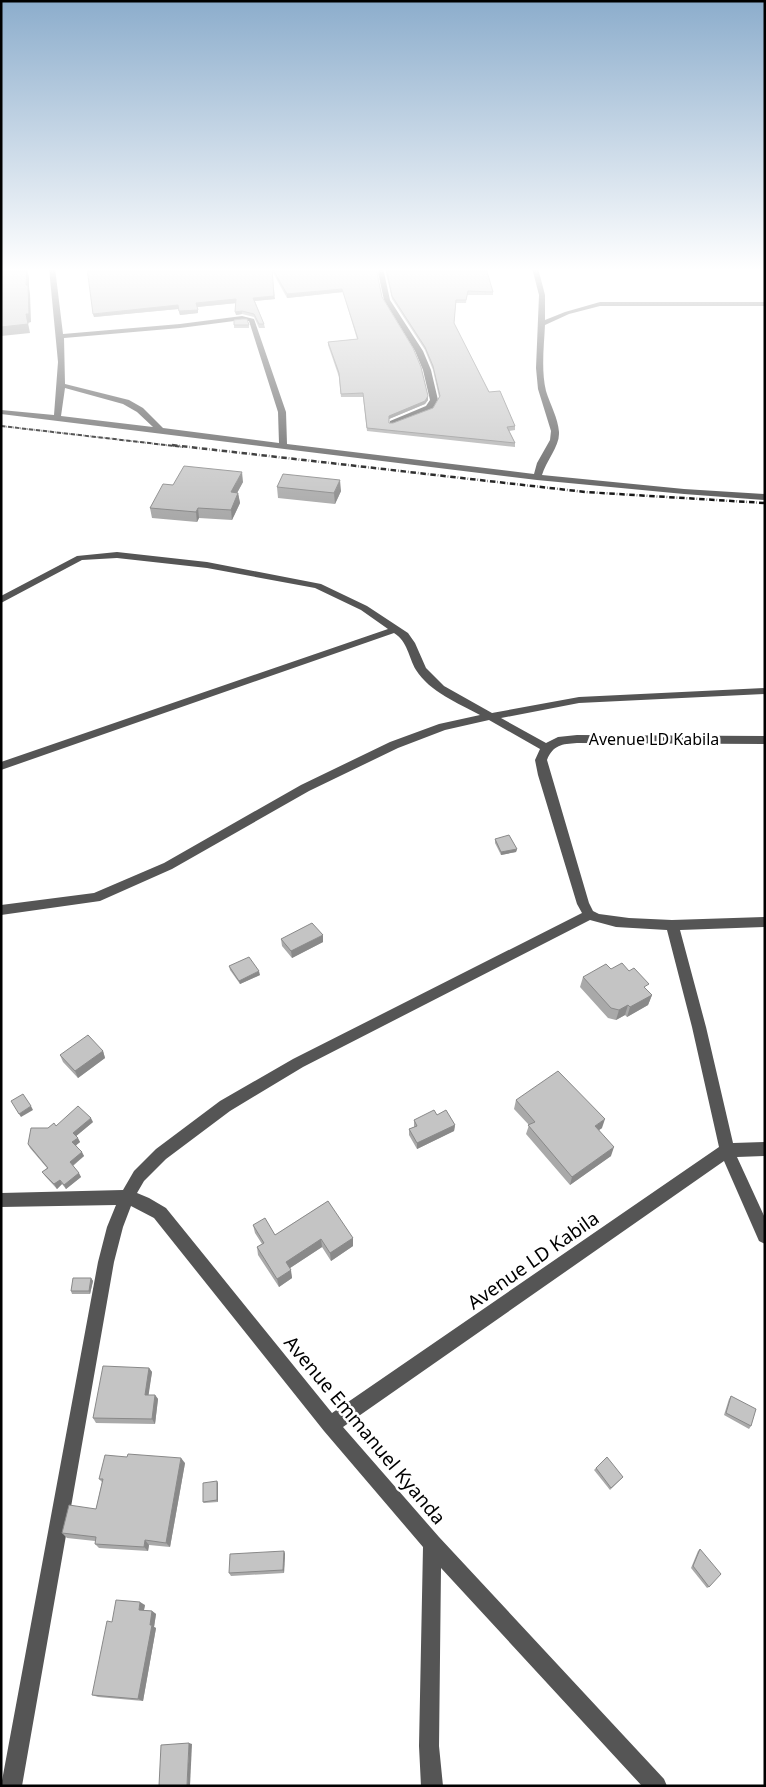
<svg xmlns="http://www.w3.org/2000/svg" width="766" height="1787" font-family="'Noto Sans',sans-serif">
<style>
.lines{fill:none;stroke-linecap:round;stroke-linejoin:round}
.minor{fill:#555;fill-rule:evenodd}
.rail-far1{stroke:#000;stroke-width:2;stroke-dasharray:4.5 1 0.5 1;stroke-linecap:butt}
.rail{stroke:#000;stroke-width:2.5;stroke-dasharray:5.5 2 0.5 2;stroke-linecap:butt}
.wall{fill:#a9a9a9}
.shaded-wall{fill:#898989}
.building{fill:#c4c4c4;stroke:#898989}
.labels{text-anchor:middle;stroke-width:5;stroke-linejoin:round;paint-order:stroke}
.street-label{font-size:16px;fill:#000;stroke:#fff}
.near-street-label{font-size:19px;fill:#000;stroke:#fff}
</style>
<rect width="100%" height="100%" fill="#fff"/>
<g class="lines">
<!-- minor -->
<g class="minor">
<path d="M49,268H55L63,334L180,324L242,316L254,319L286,412L287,444L534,474L537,463L550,440L551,431L538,389L536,368L539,295L532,268H538L545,295V320L565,312L600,302H765V306H600L569,314L545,325C544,346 541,370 546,391C550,404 558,418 559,432C560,446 546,461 542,475L684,489L765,494V500L684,494L537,480L1,414V410L54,415L58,362ZM242,320L249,321L278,412L279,443L163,428L143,408L129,400L65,384L64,338L180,328ZM65,388L123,404L137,412L153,427L61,416Z"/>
<polygon points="377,268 383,268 390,300 423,351 431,370 438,400 432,410 393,425 390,425 390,421 426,406 430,400 423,370 415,351 384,300"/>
<path d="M117,552L207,562L321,584L367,606L408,633L415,643L426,668L444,686L492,713L579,697L765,688V694L579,703L501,718L546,743L558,737L577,735L765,736V744L577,743C562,744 553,745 547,760L589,903L593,911L599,914L629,918L672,920L765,917V927L680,930L706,1027L733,1143L765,1142V1156L737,1157L765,1218V1244L759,1241L724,1161L343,1427L439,1537L664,1779L667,1786H642L441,1568L439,1746L443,1786H421L419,1746L423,1547L324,1431L154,1218L131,1206L123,1227L114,1262L22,1786H1L98,1262L107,1227L116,1205L1,1207V1193L123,1190L134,1171L156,1149L220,1101L293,1059L582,913L577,904L538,775L535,760L540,749L489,720L445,730L398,748L309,791L172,869L100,901L1,915V905L94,893L164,863L301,785L390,742L439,724L480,715C458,703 430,692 416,670C408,656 408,642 394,633L1,770V762L388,629L361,610L315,588L207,568L117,558L82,560L1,603V596L77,556ZM590,920L616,927L667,930L692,1027L719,1147L332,1413L166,1208L149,1198L137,1193L144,1181L166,1159L230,1111L303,1067Z"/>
</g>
<!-- rail-far1 -->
<polyline class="rail-far1" points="1,426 183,447"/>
<!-- rail -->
<polyline class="rail" points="172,445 585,492 765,503"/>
</g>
<!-- wall -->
<g class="wall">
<polygon points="87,268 376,268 382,297 428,400 425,404 389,419 389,423 393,423 433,408 439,397 433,370 425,350 392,299 385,268 486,268 493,292 493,295 467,295 466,303 456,303 454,323 489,392 515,426 515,430 509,431 515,443 515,447 367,431 363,397 341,397 339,377 328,345 328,342 357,339 343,292 287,298 272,271 275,299 255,301 264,324 265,328 259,328 254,317 242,314 236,315 236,303 197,307 198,313 180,315 178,309 94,317"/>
<rect x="234" y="325" width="15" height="3"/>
<polygon points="243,482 237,493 238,493 240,503 232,520 199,518 197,522 152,518 150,508 173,485"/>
<polygon points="277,487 341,491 335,504 278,498"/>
<polygon points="495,839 517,849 516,852 501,855 495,843"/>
<polygon points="281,939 323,942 292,958 282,946"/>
<polygon points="229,966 260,975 240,984 230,970"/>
<polygon points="611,969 647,990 652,995 648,1005 627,1017 625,1015 616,1020 608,1018 580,987 583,977"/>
<polygon points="103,1051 105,1058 78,1078 63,1062 60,1055"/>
<polygon points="516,1100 602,1128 599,1130 611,1156 570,1185 526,1134 529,1125 514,1109"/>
<polygon points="437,1115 455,1125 454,1131 417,1149 409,1135 409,1129 414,1127 414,1120"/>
<polygon points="93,1122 76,1136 80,1142 76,1145 84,1156 73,1166 81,1177 66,1189 62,1184 57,1189 45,1176 42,1172 47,1168 30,1148 28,1144 48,1128 56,1126"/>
<polygon points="328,1201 353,1246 331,1261 322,1247 290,1268 292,1278 279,1287 258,1255 257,1247 262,1244 255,1233 253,1225 275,1235"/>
<polygon points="91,1278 93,1281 90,1294 72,1294 71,1291"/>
<polygon points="149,1368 152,1372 148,1395 155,1395 158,1399 155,1424 96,1423 93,1418"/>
<polygon points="731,1396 751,1426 749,1429 724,1415 729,1399"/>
<polygon points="185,1463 170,1547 149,1545 148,1551 99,1548 95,1544 95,1541 67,1538 62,1533 96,1509 102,1482 99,1479"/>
<polygon points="596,1468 623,1477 610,1490 594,1470"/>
<polygon points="218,1483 218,1502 204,1503 203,1502"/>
<polygon points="700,1549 709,1587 707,1588 691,1568 698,1551"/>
<polygon points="284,1551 285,1554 284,1573 231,1576 229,1573"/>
<polygon points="145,1605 144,1610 152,1611 156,1614 154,1627 156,1628 143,1701 98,1697 92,1695 112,1622"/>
</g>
<!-- shaded-wall -->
<g class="shaded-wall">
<polygon points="27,269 29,277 29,287 30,294 31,322 28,323 30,333 1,336 1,327 26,314 26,285"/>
<polygon points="342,289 343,292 287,298 287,294"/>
<polygon points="274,296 275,299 253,301 253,298"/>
<polygon points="236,299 237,303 197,307 196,303"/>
<polygon points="178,305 178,309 94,317 93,314"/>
<polygon points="198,310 198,313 180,315 179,311"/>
<polygon points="242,311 242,314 236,315 235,312"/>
<polygon points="428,396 428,400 425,404 389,419 389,416"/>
<polygon points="242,472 243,482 232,502 231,492"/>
<polygon points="340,480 341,491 335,504 334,493"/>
<polygon points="238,493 240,503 232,520 231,510"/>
<polygon points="198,508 199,518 197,522 196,512"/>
<polygon points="517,849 516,852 501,855 501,852"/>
<polygon points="323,935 323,942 292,958 291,951"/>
<polygon points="259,971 260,975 240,984 239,981"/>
<polygon points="652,995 648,1005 627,1017 630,1007"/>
<polygon points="628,1005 625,1015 616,1020 619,1010"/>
<polygon points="103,1051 105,1058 78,1078 75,1071"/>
<polygon points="31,1106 33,1110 21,1117 19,1114"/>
<polygon points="91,1118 93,1122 75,1137 73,1133"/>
<polygon points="605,1119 602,1128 592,1135 595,1126"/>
<polygon points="455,1125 454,1131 417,1149 417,1143"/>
<polygon points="78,1138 80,1142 74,1147 72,1142"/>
<polygon points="614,1147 611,1156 570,1185 572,1177"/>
<polygon points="82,1152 84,1156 72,1166 70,1162"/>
<polygon points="79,1173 81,1177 66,1189 64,1185"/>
<polygon points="60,1180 62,1184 57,1189 54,1184"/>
<polygon points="353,1238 353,1246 331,1261 330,1253"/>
<polygon points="321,1239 322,1247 287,1270 286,1262"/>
<polygon points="291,1270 292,1278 279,1287 277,1279"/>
<polygon points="91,1278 93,1281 90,1294 89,1291"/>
<polygon points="149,1368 152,1372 148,1399 145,1395"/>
<polygon points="155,1395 158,1399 155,1424 152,1419"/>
<polygon points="181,1458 185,1463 170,1547 166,1543"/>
<polygon points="217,1481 218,1483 218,1502 217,1500"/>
<polygon points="145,1540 149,1545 148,1551 144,1547"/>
<polygon points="284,1551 285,1554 284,1573 283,1570"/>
<polygon points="140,1602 145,1605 143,1614 139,1610"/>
<polygon points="152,1611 156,1614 154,1627 156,1628 143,1701 138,1699"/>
<polygon points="189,1743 192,1744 190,1786 187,1786"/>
</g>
<!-- building -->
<g class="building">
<polygon points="87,268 272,268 274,296 253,298 264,324 259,324 254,314 242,311 235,312 236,299 196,303 198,310 179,311 178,305 93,314"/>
<polygon points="272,268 376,268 382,297 413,348 421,367 428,396 425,401 389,416 389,423 393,423 433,408 440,396 433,366 425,347 392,296 386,268 486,268 493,292 468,291 466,300 456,300 454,323 489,392 500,391 515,426 507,427 515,443 367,428 363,393 341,394 339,373 328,342 358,339 342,289 287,294"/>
<polygon points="27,269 26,285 28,285 29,314 26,314 28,324 1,327 1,270"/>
<polygon points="242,319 247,319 249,325 234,325 234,320"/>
<polygon points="184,466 242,472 231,492 238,493 231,510 198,508 196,512 150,508 163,484 173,485"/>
<polygon points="283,474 340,480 334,493 277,487"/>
<polygon points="509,835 517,849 501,852 495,839"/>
<polygon points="312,923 323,935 291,951 281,939"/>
<polygon points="249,957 259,971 239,981 229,966"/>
<polygon points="622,963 629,971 634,968 649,984 644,987 652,995 630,1007 628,1005 619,1010 611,1008 583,977 606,964 611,969"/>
<polygon points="88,1035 103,1051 75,1071 60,1055"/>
<polygon points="558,1071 605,1119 595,1126 614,1147 572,1177 528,1125 535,1122 516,1100"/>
<polygon points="23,1094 31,1106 19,1114 11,1101"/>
<polygon points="78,1106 91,1118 73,1133 78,1138 72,1142 82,1152 70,1162 79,1173 64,1185 60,1180 54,1184 42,1172 48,1168 28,1144 31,1128 48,1128 54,1123 56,1126"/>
<polygon points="434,1110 437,1115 446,1110 455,1125 417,1143 409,1129 417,1126 414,1120"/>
<polygon points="328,1201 353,1238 330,1253 321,1239 286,1262 291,1270 277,1279 257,1247 264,1243 253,1225 265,1218 275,1235"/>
<polygon points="73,1278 91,1278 89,1291 71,1291"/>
<polygon points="103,1366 149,1368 145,1395 155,1395 152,1419 93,1418"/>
<polygon points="731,1396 756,1409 751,1426 726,1413"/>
<polygon points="128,1454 181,1458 166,1543 145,1540 144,1547 95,1544 96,1537 62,1533 69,1505 96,1509 103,1479 99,1479 105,1455 127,1457"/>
<polygon points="607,1457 623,1477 611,1488 596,1468"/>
<polygon points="217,1481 217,1500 203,1502 203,1483"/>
<polygon points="700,1549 721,1574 709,1587 693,1566"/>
<polygon points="284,1551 283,1570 229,1573 230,1554"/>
<polygon points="116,1600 140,1602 139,1610 152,1611 150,1625 152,1625 138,1699 92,1695 107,1621 112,1622"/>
<polygon points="189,1743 187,1786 159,1786 161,1745"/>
</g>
<!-- sky -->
<linearGradient id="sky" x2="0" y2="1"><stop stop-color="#8cadcc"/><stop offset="0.52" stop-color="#fff"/><stop offset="1" stop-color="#fff" stop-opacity="0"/></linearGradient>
<rect width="766" height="518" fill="url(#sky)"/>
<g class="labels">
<!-- street labels -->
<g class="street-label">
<text x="654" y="745">Avenue LD Kabila</text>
</g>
<!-- near-street labels -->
<g class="near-street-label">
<text transform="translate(533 1260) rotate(-35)" y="7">Avenue LD Kabila</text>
<text transform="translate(365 1430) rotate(50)" y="7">Avenue Emmanuel Kyanda</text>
</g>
</g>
<!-- border -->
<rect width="766" height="1787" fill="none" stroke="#000000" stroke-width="5"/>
</svg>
